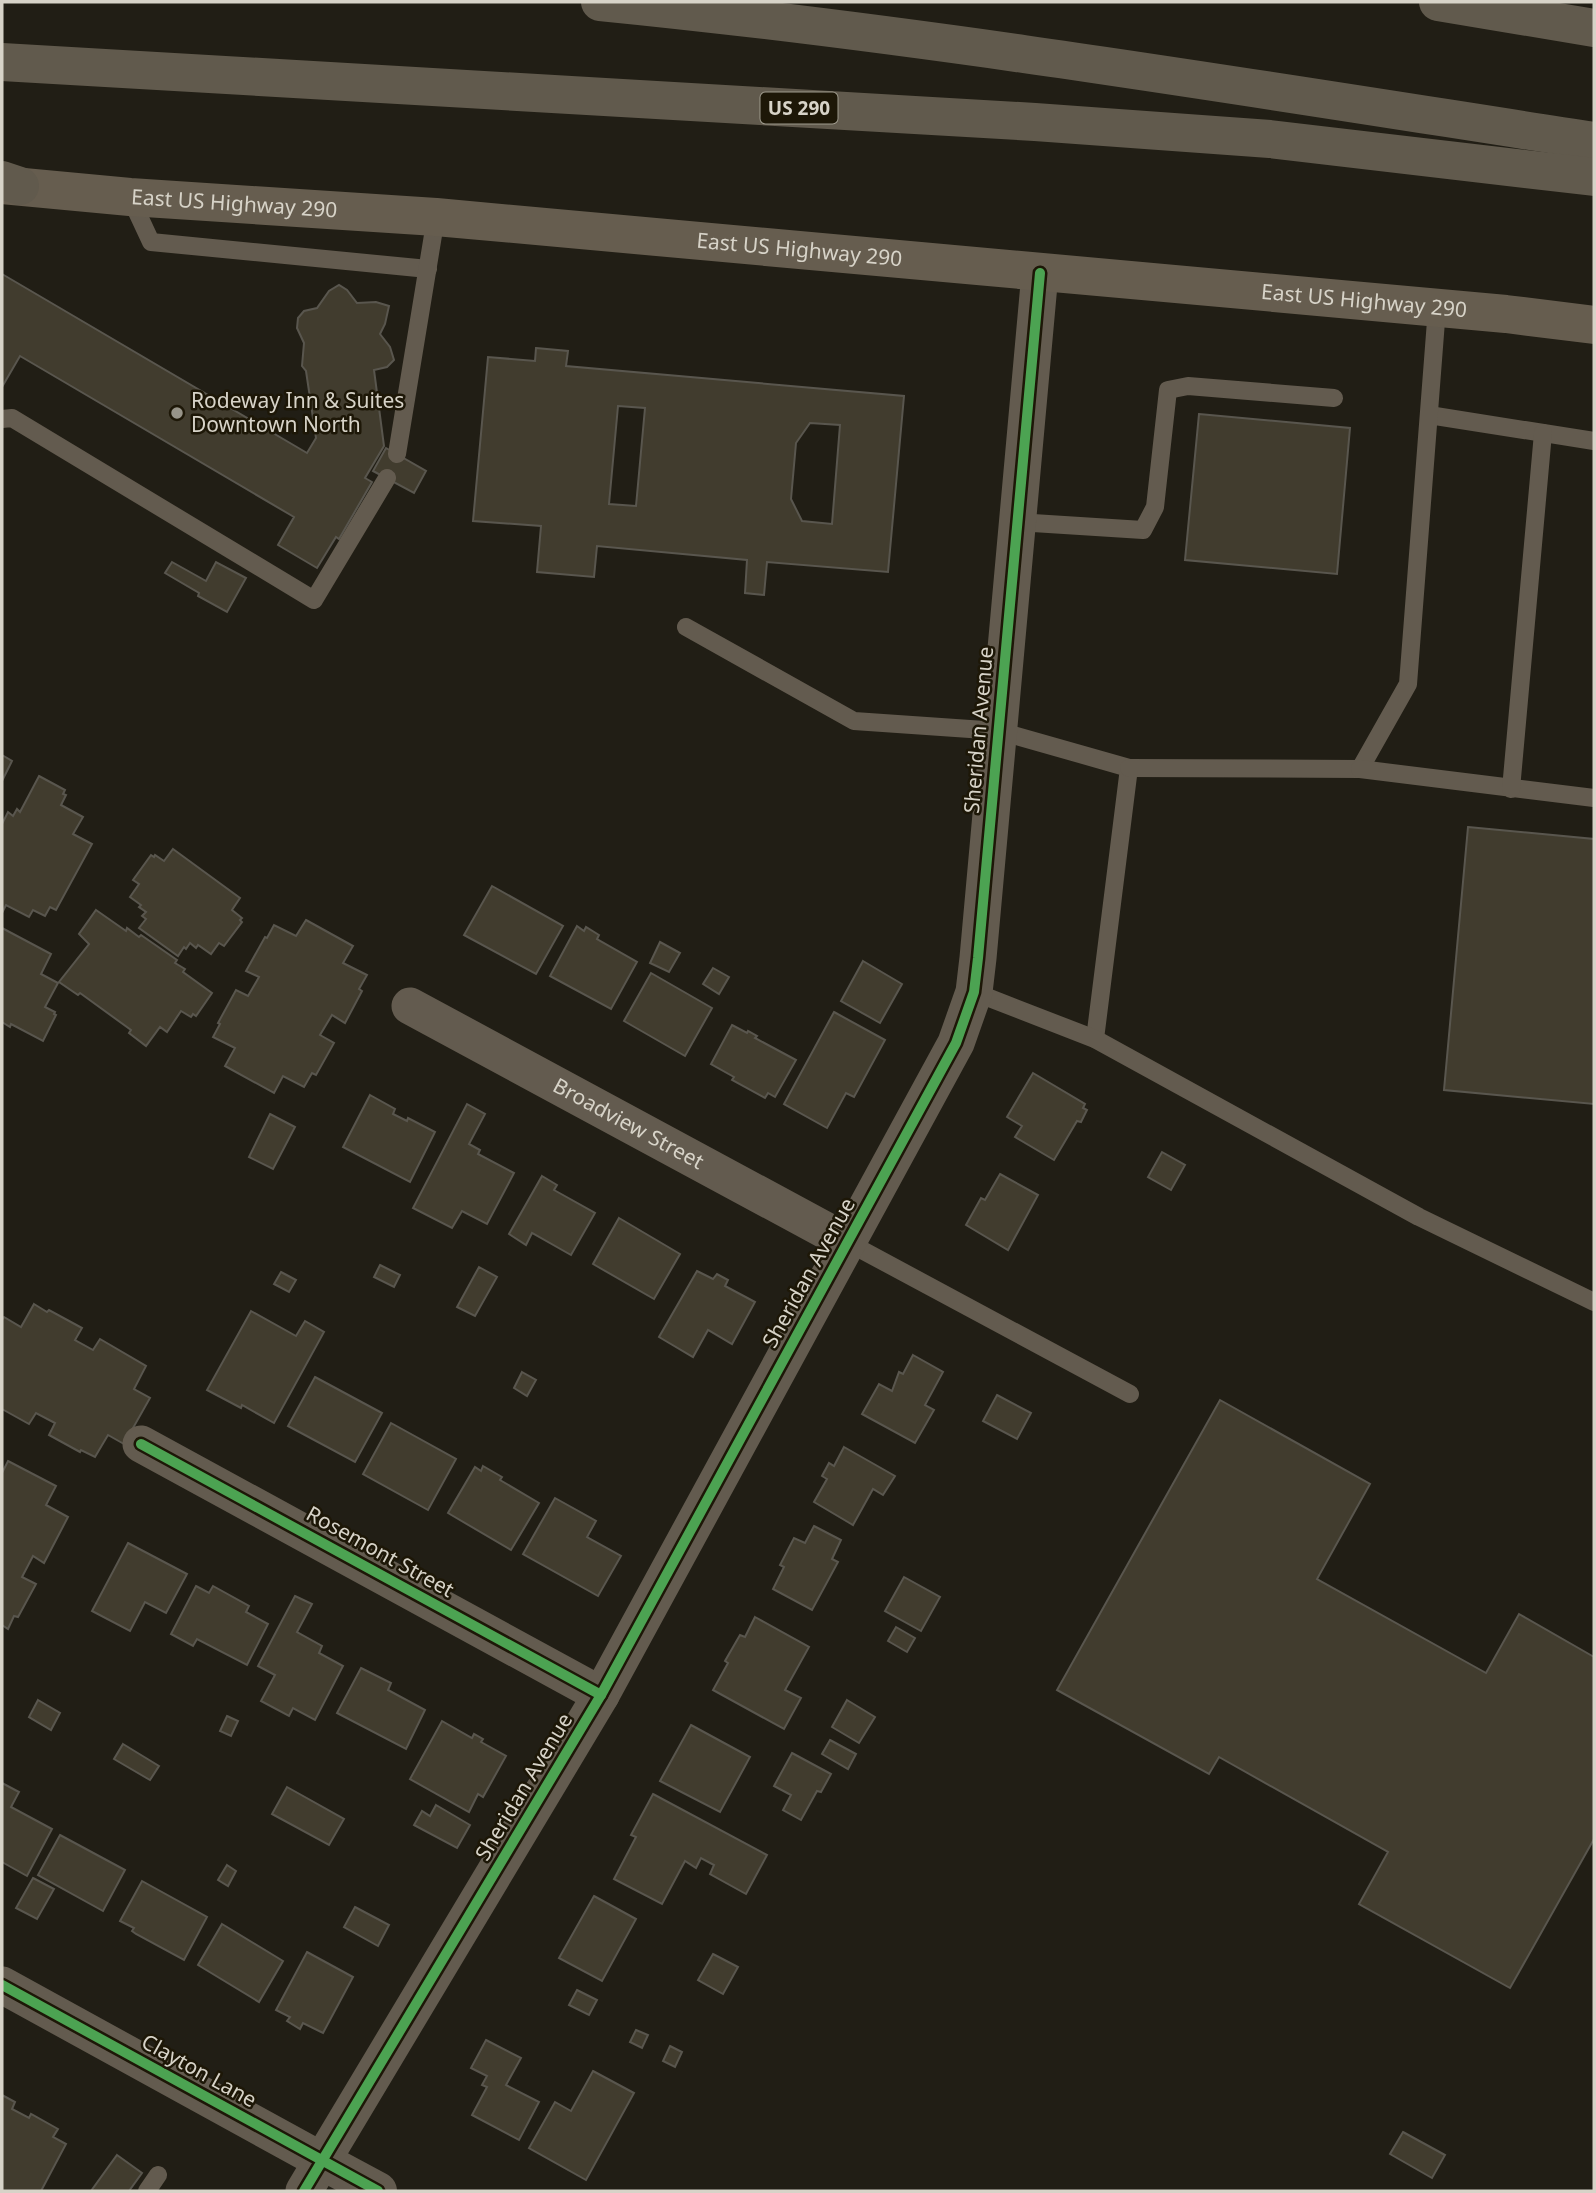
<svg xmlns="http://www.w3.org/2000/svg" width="1596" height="2193" font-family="'Noto Sans',sans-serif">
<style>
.building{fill:#413c2e;stroke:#59564e;stroke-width:2;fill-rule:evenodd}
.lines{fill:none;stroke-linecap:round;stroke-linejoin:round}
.service{stroke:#635b4f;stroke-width:18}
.minor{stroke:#635b4f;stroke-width:37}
.tertiary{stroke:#635b4f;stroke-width:38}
.secondary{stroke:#665d4f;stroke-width:38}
.motorway{stroke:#615a4d;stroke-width:38}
.cycleway-casing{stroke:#1d1707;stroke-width:15}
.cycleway{stroke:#4ca352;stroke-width:10}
.poi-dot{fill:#979489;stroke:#1d1707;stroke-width:2.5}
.labels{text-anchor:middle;stroke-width:5;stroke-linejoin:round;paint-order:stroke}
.shield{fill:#1d1707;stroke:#9f9b8e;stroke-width:2}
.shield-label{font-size:19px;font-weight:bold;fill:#d7d3c8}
.street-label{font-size:21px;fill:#d7d3c8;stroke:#1d1707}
.poi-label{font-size:21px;fill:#d7d3c8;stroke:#1d1707;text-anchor:start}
</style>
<rect width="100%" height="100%" fill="#211e15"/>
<!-- building -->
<g class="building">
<polygon points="2,274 307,453 316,438 306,371 302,366 304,343 297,328 298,318 304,311 317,308 329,291 339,285 347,290 357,303 376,302 389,306 385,324 380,334 390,347 394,360 387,367 374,370 384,446 365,478 372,482 339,539 336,537 317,568 278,545 294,517 20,356 2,387"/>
<path d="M536,348L568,351L566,366L904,396L888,572L767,562L764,595L745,593L747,560L597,546L594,577L537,572L541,526L473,521L488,357L535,361ZM618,406L645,408L636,506L609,504ZM810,423L840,425L832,524L802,521L791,499L796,443Z"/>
<polygon points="1199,414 1350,428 1337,574 1185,560"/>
<polygon points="386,448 426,471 414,493 373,471"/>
<polygon points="172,562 206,581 216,562 246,578 227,612 198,596 199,593 165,573"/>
<polygon points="2,755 12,761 2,781"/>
<polygon points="39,776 65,790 63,794 66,795 61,805 83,817 73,834 92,844 56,910 50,907 45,916 33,910 29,917 6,905 2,913 2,824 8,812 13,816 17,809 20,812"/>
<polygon points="1468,827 1594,839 1594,1104 1444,1090"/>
<polygon points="173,849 240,898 232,910 242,918 240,920 242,922 224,946 219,943 211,954 198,945 196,948 190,943 186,949 184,947 178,956 139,928 146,919 142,916 146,912 139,907 141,905 130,897 139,884 133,880 151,855 154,857 155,855 164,861"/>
<polygon points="492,886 563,926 536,974 464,935"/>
<polygon points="96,910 126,931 127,928 139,937 141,935 177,960 175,963 185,969 183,972 212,993 196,1016 193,1014 191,1017 181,1011 167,1032 160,1027 146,1046 129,1033 131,1030 80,993 78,995 59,982 89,944 79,934"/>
<polygon points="306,920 353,946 343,963 367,975 359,989 362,991 345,1023 332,1015 320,1035 334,1043 316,1075 312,1073 304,1087 283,1076 274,1093 225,1066 235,1048 213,1037 220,1024 218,1023 236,990 248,996 259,977 246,971 265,937 267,938 274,925 296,936"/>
<polygon points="577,926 584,931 586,927 599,935 597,939 637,962 611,1009 550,976"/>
<polygon points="2,928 51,954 41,974 58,983 45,1007 55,1012 54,1014 56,1015 43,1041 11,1024 10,1027 2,1022"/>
<polygon points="660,942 680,953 669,972 650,963"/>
<polygon points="863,961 902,984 880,1023 841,1001"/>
<polygon points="713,968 729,977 719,994 703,984"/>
<polygon points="651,973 712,1008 685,1056 624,1021"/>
<polygon points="834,1012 885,1040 854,1097 846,1093 827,1128 784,1104"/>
<polygon points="732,1025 747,1033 748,1031 757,1036 755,1038 796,1060 775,1097 768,1093 765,1098 732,1080 734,1077 711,1064"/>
<polygon points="1033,1073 1085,1104 1083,1108 1087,1110 1081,1122 1077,1121 1054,1160 1015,1137 1022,1126 1007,1117"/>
<polygon points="370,1095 395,1109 393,1114 407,1121 408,1118 435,1132 410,1182 343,1147"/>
<polygon points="467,1104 485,1114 469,1144 480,1150 478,1154 514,1173 487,1224 462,1211 452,1228 413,1208"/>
<polygon points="270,1114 295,1127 273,1169 249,1157"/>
<polygon points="1162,1152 1185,1165 1171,1190 1148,1177"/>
<polygon points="1000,1174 1038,1195 1008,1250 966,1225 981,1198 985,1200"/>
<polygon points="542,1176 557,1185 554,1190 595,1213 571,1255 532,1233 526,1245 509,1234"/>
<polygon points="619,1218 680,1254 654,1299 593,1264"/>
<polygon points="380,1265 400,1275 394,1287 374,1277"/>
<polygon points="479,1267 497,1277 475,1316 457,1307"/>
<polygon points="697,1271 713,1279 717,1274 728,1280 725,1286 755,1302 732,1344 708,1330 693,1357 659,1337"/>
<polygon points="281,1272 296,1280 289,1292 274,1284"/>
<polygon points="34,1304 47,1312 49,1310 82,1328 75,1340 93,1350 100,1339 146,1366 134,1389 150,1398 124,1444 108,1435 95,1457 81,1450 80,1452 49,1435 55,1423 36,1413 29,1424 2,1409 2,1320 4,1317 21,1327"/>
<polygon points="251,1311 296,1336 305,1321 324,1332 274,1423 242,1405 241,1408 207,1390"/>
<polygon points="913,1355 943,1372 925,1405 934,1410 915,1443 862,1414 879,1384 892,1391 899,1372 903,1374"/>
<polygon points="522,1372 536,1380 527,1396 514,1388"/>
<polygon points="315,1377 382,1413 355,1462 288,1426"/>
<polygon points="997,1395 1031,1413 1017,1439 983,1421"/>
<polygon points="1220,1400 1370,1484 1317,1579 1486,1673 1519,1614 1594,1657 1594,1839 1510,1988 1359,1904 1388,1852 1219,1757 1209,1774 1057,1690"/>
<polygon points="391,1423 456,1459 428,1510 363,1474"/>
<polygon points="844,1447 895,1476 883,1495 873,1489 853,1525 814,1502 827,1479 822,1476 829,1463 834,1466"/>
<polygon points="8,1461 56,1486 46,1505 68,1517 44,1563 33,1556 22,1577 36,1584 18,1617 14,1616 8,1629 2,1625 2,1473"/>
<polygon points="483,1466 502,1477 500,1480 539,1503 511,1550 448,1513 475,1467 481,1471"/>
<polygon points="555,1498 596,1521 587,1537 621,1556 598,1596 523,1554"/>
<polygon points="814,1526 841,1540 832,1559 838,1562 812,1610 773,1589 784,1567 780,1565 794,1538 805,1543"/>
<polygon points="128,1543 187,1574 166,1613 145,1602 130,1631 92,1611"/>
<polygon points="904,1577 940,1597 921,1631 885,1611"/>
<polygon points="196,1586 209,1593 213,1586 249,1606 246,1612 268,1624 247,1665 197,1639 193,1646 171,1634"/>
<polygon points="295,1596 312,1604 297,1632 322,1646 319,1653 343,1666 315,1720 293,1708 289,1716 261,1701 275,1675 258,1666"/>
<polygon points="755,1617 809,1647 785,1690 801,1698 784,1729 713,1690 728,1663 725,1661 740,1635 745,1637"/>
<polygon points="896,1627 915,1638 907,1652 888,1641"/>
<polygon points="361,1668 391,1683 388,1690 425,1710 406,1749 337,1713"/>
<polygon points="38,1700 60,1713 51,1730 29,1717"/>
<polygon points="847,1700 875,1717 859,1743 832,1727"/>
<polygon points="227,1716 238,1721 231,1736 220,1731"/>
<polygon points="442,1721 472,1738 474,1734 483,1739 481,1742 506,1756 483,1797 478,1794 469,1812 410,1779"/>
<polygon points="691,1725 750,1757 720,1812 660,1781"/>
<polygon points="830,1740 856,1754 848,1769 822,1754"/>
<polygon points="123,1744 159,1766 150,1780 114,1759"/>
<polygon points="792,1753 831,1774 821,1792 817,1791 801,1820 783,1810 791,1795 774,1786"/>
<polygon points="2,1783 19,1792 11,1807 52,1829 27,1876 2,1862"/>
<polygon points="287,1787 344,1819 329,1845 272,1814"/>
<polygon points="653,1794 767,1855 746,1894 710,1874 714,1865 701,1858 696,1868 685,1861 662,1904 614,1879 636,1837 631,1835"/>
<polygon points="436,1805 470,1825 457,1848 414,1825 422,1811 430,1816"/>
<polygon points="60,1835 125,1870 103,1911 38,1875"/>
<polygon points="227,1865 236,1871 228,1886 218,1880"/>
<polygon points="33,1878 54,1889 37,1919 16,1908"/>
<polygon points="142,1881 207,1917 184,1960 136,1934 132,1931 134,1928 120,1921"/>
<polygon points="594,1896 636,1919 602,1981 559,1958"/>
<polygon points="355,1907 389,1925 378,1946 344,1927"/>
<polygon points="222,1924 283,1961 259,2002 198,1965"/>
<polygon points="307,1952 353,1977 323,2033 303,2023 300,2029 287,2021 290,2017 276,2010"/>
<polygon points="713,1954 738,1967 723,1994 698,1980"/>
<polygon points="577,1990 597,2000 589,2015 569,2005"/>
<polygon points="636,2030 648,2035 642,2048 630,2042"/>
<polygon points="486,2040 521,2058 506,2085 539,2102 519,2140 472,2115 487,2087 482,2085 487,2076 471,2068"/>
<polygon points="670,2046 682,2052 675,2067 663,2061"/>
<polygon points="593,2071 634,2093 586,2180 529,2148 555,2102 571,2111"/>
<polygon points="2,2095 15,2102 12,2109 29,2118 31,2114 58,2129 53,2137 66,2144 41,2191 2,2191"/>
<polygon points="1403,2132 1445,2155 1432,2178 1390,2154"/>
<polygon points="117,2155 142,2173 129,2191 91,2191"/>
</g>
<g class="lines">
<!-- service -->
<g class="service">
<polyline points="130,197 151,242 428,269"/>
<polyline points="1429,415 1594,441"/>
<polyline points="2,419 12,418 314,600 387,478"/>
<polyline points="397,454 436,217"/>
<polyline points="1017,522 1143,530 1155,507 1168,390 1188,386 1334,398"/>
<polyline points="686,627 854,721 999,731 1129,768 1095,1039"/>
<polyline points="1129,768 1360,769 1408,684 1437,308"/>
<polyline points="1360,769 1594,798"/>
<polyline points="1511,789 1543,433"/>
<polyline points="974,992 1095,1039 1419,1217 1594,1302"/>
<polyline points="847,1242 1130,1394"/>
<polyline points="147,2191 158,2175"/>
</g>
<!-- minor -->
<g class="minor">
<path id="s1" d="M410,1006L847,1242"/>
<polyline points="141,1444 601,1695"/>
<polyline points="2,1985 324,2162"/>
<polyline points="304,2191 601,1695 956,1043 974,992 978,958 1040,273"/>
</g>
<!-- tertiary -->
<polyline class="tertiary" points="324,2162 378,2191"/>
<!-- secondary -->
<path class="secondary" id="s2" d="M2,185L130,197L436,217L1506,314L1594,325"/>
<!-- motorway -->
<g class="motorway">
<path d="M600,2C933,35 1264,90 1594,141"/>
<polyline points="1438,2 1594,28"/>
<polyline points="2,62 1035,122 1270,139 1594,177"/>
<polyline points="2,180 20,186"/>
</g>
<defs>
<g id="cycleway">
<polyline points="141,1444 601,1695"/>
<polyline points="2,1985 378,2191"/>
<polyline points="304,2191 601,1695 956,1043 974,992 978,958 1040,273"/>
</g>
</defs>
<!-- cycleway casing -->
<use href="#cycleway" class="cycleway-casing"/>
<!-- cycleway -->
<use href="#cycleway" class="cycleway"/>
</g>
<!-- markers -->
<circle class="poi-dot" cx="177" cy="413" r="7"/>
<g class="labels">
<!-- shield labels -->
<rect class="shield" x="760.5" y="92.5" width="77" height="31" rx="5"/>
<g class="shield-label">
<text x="799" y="115">US 290</text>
</g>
<!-- street labels -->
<g class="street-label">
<text dy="7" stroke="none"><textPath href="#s2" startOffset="233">East US Highway 290</textPath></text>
<text dy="7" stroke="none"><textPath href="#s2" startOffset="800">East US Highway 290</textPath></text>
<text dy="7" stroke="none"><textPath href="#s2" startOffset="1367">East US Highway 290</textPath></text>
<text transform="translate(979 730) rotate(-85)" y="7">Sheridan Avenue</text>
<text dy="7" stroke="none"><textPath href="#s1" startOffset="248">Broadview Street</textPath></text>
<text transform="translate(809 1273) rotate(-61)" y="7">Sheridan Avenue</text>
<text transform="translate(380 1552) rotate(29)" y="7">Rosemont Street</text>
<text transform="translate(524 1787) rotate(-59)" y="7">Sheridan Avenue</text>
<text transform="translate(199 2071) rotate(29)" y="7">Clayton Lane</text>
</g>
<!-- poi labels -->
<g class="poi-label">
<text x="191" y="408">Rodeway Inn &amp; Suites<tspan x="191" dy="24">Downtown North</tspan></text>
</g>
</g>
<!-- border -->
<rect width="1596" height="2193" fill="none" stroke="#d7d3c8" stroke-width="7"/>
</svg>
